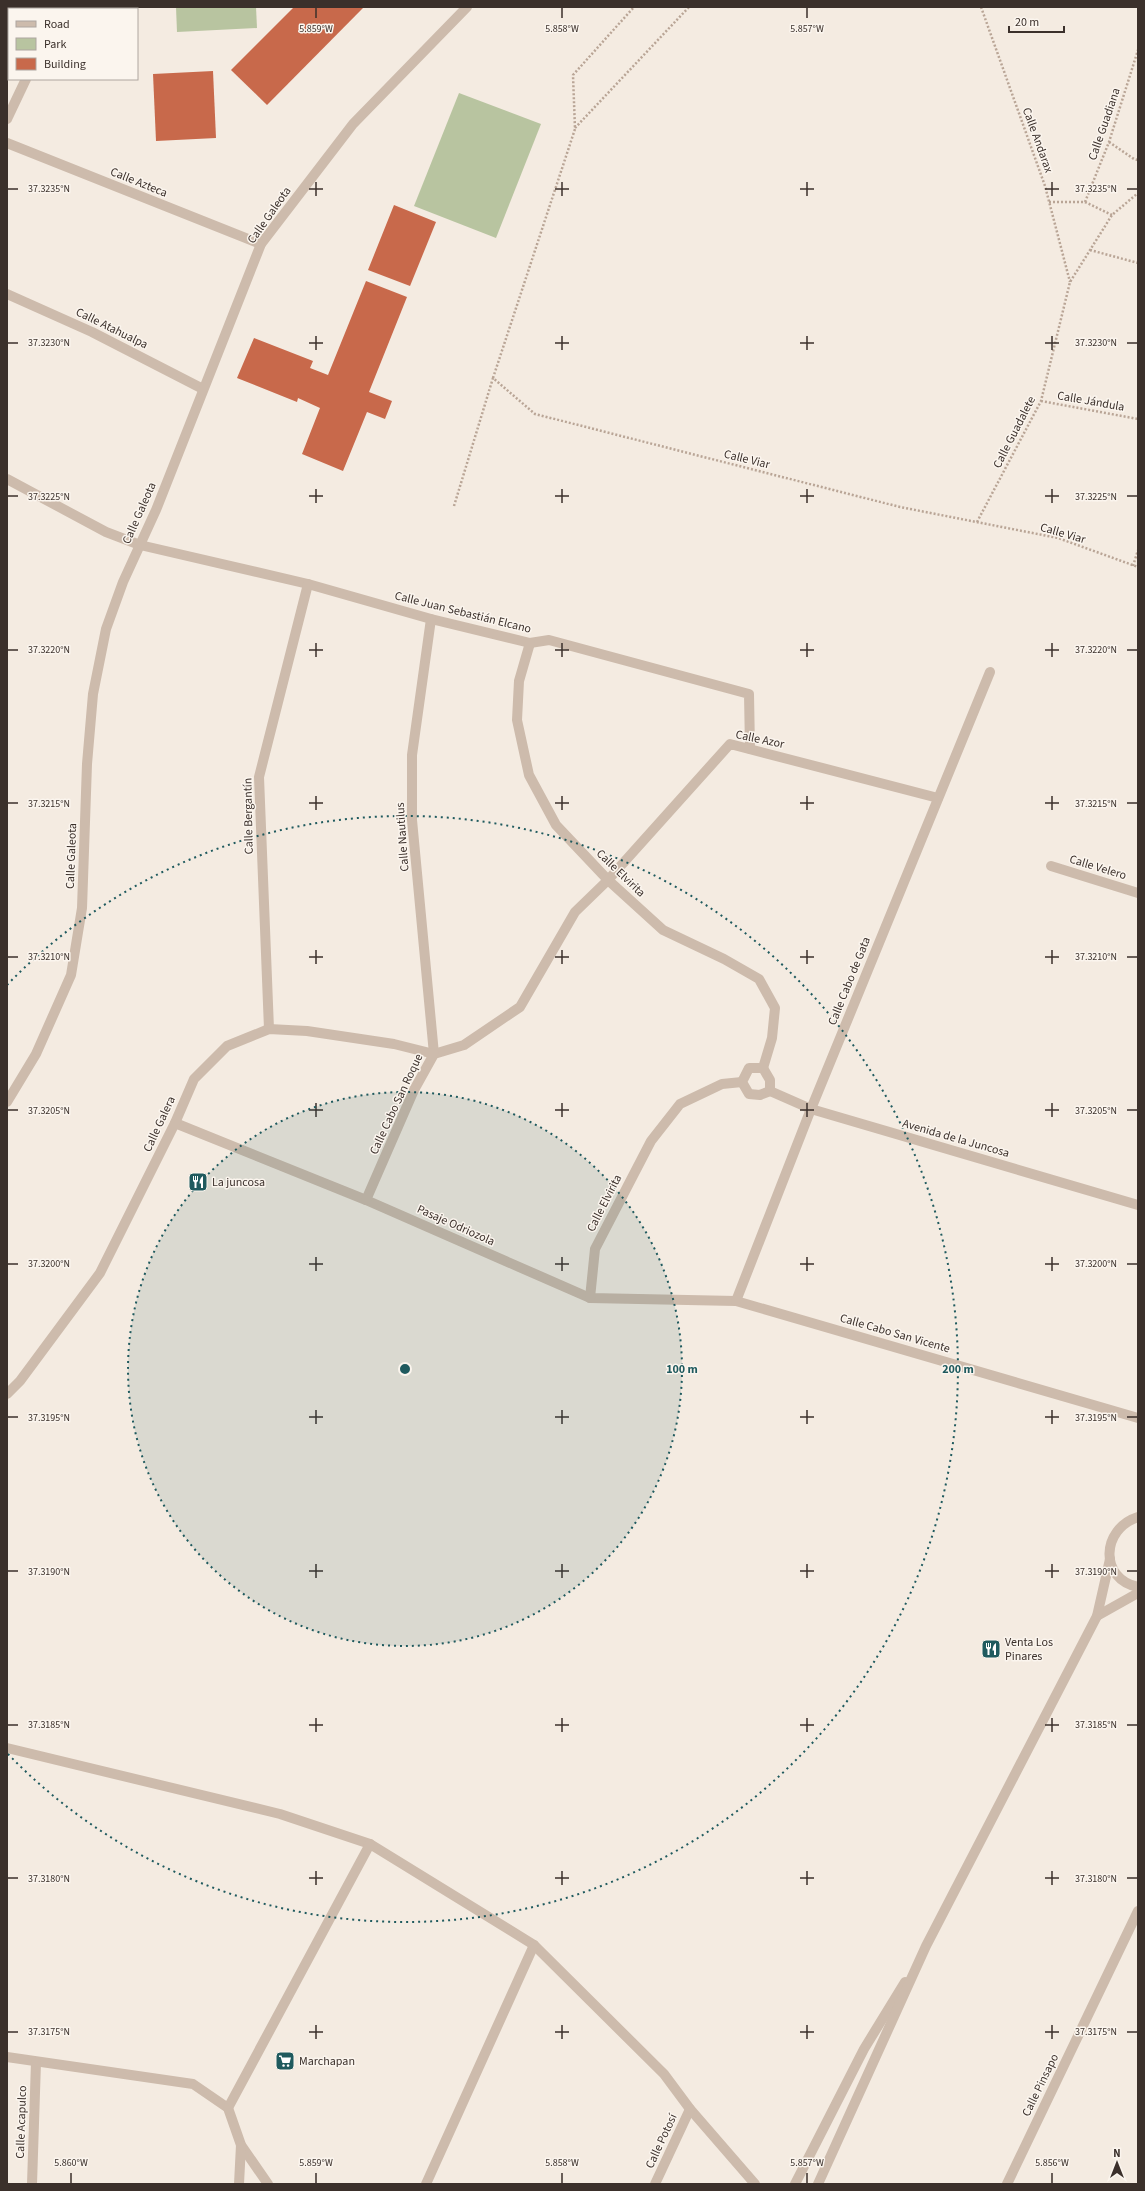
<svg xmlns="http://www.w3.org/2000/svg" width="1145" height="2191" font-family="'Source Sans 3',sans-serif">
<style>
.green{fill:#b8c4a0}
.building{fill:#c8694b}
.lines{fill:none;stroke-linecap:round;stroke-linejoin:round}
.path{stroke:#b9a596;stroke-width:2.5;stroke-dasharray:2 2;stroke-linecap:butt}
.minor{stroke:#cdbbac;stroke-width:10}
.ticks{fill:none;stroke:#3b302b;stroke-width:1.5}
.ring{fill:none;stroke:#1f5a5e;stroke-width:2;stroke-dasharray:2 4}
.labels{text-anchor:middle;stroke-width:3;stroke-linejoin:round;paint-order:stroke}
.street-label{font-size:12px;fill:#3b302b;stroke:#fbf5ee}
.poi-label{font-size:12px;fill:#3b302b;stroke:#fbf5ee;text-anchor:start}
.ticks-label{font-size:10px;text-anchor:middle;fill:#3b302b;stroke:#fbf5ee;stroke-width:3;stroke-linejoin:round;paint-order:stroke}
.centre{fill:#1f5a5e;stroke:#fbf5ee;stroke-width:2}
.ring-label{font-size:12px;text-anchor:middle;font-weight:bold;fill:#1f5a5e;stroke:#fbf5ee;stroke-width:3;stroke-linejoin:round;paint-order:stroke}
</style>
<rect width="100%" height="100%" fill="#f4ebe1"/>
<!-- green -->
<g class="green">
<polygon points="7,7 40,7 39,9 9,9 9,70 7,75"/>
<polygon points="176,7 256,7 257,28 177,32"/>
<polygon points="459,93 541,124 496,238 414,206"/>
</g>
<!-- building -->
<g class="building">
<polygon points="294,7 364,7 267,105 231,70"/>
<polygon points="213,71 216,138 156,141 153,74"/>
<polygon points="394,205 436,222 410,286 368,270"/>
<polygon points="366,281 407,297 369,392 392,401 385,419 367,412 343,471 302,454 320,408 298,398 297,402 237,378 254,338 313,361 310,368 328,375"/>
</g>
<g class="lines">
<!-- path -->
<g class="path">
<polyline points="981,7 1045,186 1070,282"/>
<polyline points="575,128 689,7"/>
<polyline points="1109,142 1134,159 1138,160"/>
<polyline points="1049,202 1085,202 1112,215"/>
<polyline points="1085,202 1109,142 1138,50"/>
<polyline points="1090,250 1138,263"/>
<polyline points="493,378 575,129 573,75 634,7"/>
<polyline points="1041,401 1138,419"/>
<polyline points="454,506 493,378 535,414 900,507 1058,538 1138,567"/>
<polyline points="977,522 1041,401 1070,282 1112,215 1138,193"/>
<polyline points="1133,566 1138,550"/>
</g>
<!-- minor -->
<g class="minor">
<polyline points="59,9 60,7"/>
<polyline points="7,119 26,79"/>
<polyline points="7,143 261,244"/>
<polyline points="7,294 92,332 203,389"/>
<polyline points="7,479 106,532 140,545 308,584 431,619 530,643 549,640 749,694 750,749"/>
<polyline points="431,619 412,755 412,820 434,1054"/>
<polyline points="530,643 519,681 517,720 529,775 556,825 608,880 663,930 724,959 759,979 775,1008 772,1038 763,1068"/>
<polyline points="1051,866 1138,893"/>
<polyline points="269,1029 259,777 308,584"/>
<polygon points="749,1068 763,1068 770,1080 770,1091 760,1095 749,1094 742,1082"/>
<polyline points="770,1091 811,1109 1138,1205"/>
<polyline points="7,1102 36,1054 71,975 82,908 87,764 93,694 106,629 123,582 156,510 261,244 353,124 467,7"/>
<polyline points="175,1123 366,1200 590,1298 736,1301 1138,1418"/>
<polyline points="366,1200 414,1090 434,1054 464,1045 520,1007 575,912 608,880 730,744 938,798"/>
<polyline points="590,1298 595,1249 651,1141 680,1104 722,1084 742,1082"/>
<polyline points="736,1301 811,1109 990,672"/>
<polyline points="7,1394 20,1381 100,1273 175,1123 194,1079 227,1046 269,1029 307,1031 394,1044 434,1054"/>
<path d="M1138,1517C1101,1529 1099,1579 1138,1587"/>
<polyline points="1097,1616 1138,1593"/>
<polyline points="7,1748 280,1814 370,1844 534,1945 664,2074 690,2109 755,2184"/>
<polyline points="7,2057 193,2084 228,2108 241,2145 268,2184"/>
<polyline points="228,2108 370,1844"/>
<polyline points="32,2184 36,2062"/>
<polyline points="239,2184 241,2145"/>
<polyline points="426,2184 534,1945"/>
<polyline points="655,2184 690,2109"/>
<polyline points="795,2184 864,2049 905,1982"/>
<polyline points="818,2184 926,1946 1097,1616 1110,1559"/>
<polyline points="1007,2184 1138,1911"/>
</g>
</g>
<!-- ticks -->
<path class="ticks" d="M316,8V18M562,8V18M807,8V18M316,182V196M562,182V196M807,182V196M1052,182V196M8,189H18M309,189H323M555,189H569M800,189H814M1045,189H1059M1127,189H1137M316,336V350M562,336V350M807,336V350M1052,336V350M8,343H18M309,343H323M555,343H569M800,343H814M1045,343H1059M1127,343H1137M316,489V503M562,489V503M807,489V503M1052,489V503M8,496H18M309,496H323M555,496H569M800,496H814M1045,496H1059M1127,496H1137M316,643V657M562,643V657M807,643V657M1052,643V657M8,650H18M309,650H323M555,650H569M800,650H814M1045,650H1059M1127,650H1137M316,796V810M562,796V810M807,796V810M1052,796V810M8,803H18M309,803H323M555,803H569M800,803H814M1045,803H1059M1127,803H1137M316,950V964M562,950V964M807,950V964M1052,950V964M8,957H18M309,957H323M555,957H569M800,957H814M1045,957H1059M1127,957H1137M316,1103V1117M562,1103V1117M807,1103V1117M1052,1103V1117M8,1110H18M309,1110H323M555,1110H569M800,1110H814M1045,1110H1059M1127,1110H1137M316,1257V1271M562,1257V1271M807,1257V1271M1052,1257V1271M8,1264H18M309,1264H323M555,1264H569M800,1264H814M1045,1264H1059M1127,1264H1137M316,1410V1424M562,1410V1424M807,1410V1424M1052,1410V1424M8,1417H18M309,1417H323M555,1417H569M800,1417H814M1045,1417H1059M1127,1417H1137M316,1564V1578M562,1564V1578M807,1564V1578M1052,1564V1578M8,1571H18M309,1571H323M555,1571H569M800,1571H814M1045,1571H1059M1127,1571H1137M316,1718V1732M562,1718V1732M807,1718V1732M1052,1718V1732M8,1725H18M309,1725H323M555,1725H569M800,1725H814M1045,1725H1059M1127,1725H1137M316,1871V1885M562,1871V1885M807,1871V1885M1052,1871V1885M8,1878H18M309,1878H323M555,1878H569M800,1878H814M1045,1878H1059M1127,1878H1137M316,2025V2039M562,2025V2039M807,2025V2039M1052,2025V2039M8,2032H18M309,2032H323M555,2032H569M800,2032H814M1045,2032H1059M1127,2032H1137M71,2173V2183M316,2173V2183M562,2173V2183M807,2173V2183M1052,2173V2183"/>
<!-- distance rings -->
<circle cx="405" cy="1369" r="277" fill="#1f5a5e" fill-opacity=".12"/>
<g class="ring">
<circle cx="405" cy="1369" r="277"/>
<path d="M7 985A553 553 0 1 1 7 1753"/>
</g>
<!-- icons -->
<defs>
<symbol id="restaurant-square" viewBox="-11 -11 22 22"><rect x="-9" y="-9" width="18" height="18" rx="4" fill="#1f5a5e" stroke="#fbf5ee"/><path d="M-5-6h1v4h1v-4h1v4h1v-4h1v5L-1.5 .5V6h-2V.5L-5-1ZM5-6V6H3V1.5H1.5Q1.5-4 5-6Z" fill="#fff"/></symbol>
<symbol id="supermarket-square" viewBox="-11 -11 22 22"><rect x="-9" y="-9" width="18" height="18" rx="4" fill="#1f5a5e" stroke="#fbf5ee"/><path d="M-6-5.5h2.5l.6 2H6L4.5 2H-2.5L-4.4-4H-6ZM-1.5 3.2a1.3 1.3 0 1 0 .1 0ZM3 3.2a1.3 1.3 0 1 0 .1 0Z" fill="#fff"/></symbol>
</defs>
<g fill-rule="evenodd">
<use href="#restaurant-square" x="187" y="1171" width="22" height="22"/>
<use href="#restaurant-square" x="980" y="1638" width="22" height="22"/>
<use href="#supermarket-square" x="274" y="2050" width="22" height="22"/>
</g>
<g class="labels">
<!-- street labels -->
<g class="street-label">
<text transform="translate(1104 124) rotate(-71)" y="4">Calle Guadiana</text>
<text transform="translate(1038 140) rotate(70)" y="4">Calle Andarax</text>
<text transform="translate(139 182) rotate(22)" y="4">Calle Azteca</text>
<text transform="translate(269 215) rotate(-55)" y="4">Calle Galeota</text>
<text transform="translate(112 328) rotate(26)" y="4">Calle Atahualpa</text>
<text transform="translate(1091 401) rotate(10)" y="4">Calle Jándula</text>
<text transform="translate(1014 432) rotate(-63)" y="4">Calle Guadalete</text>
<text transform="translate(747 459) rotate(14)" y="4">Calle Viar</text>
<text transform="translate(139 513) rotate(-66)" y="4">Calle Galeota</text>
<text transform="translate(1063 533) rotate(16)" y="4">Calle Viar</text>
<text transform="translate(463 612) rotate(14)" y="4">Calle Juan Sebastián Elcano</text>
<text transform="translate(760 739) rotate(12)" y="4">Calle Azor</text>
<text transform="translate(248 816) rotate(-91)" y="4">Calle Bergantín</text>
<text transform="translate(402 837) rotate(-94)" y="4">Calle Nautilus</text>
<text transform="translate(71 856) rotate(-88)" y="4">Calle Galeota</text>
<text transform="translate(1098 867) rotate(17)" y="4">Calle Velero</text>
<text transform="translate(621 873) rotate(44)" y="4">Calle Elvirita</text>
<text transform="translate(849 981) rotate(-68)" y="4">Calle Cabo de Gata</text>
<text transform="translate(396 1104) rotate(-65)" y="4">Calle Cabo San Roque</text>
<text transform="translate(159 1124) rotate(-65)" y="4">Calle Galera</text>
<text transform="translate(956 1138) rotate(16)" y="4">Avenida de la Juncosa</text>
<text transform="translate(604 1203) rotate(-63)" y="4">Calle Elvirita</text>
<text transform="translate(456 1225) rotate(24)" y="4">Pasaje Odriozola</text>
<text transform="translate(895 1333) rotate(16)" y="4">Calle Cabo San Vicente</text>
<text transform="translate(1040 2085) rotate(-64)" y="4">Calle Pinsapo</text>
<text transform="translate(21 2122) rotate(-88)" y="4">Calle Acapulco</text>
<text transform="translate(661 2141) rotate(-65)" y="4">Calle Potosí</text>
</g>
<!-- poi labels -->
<g class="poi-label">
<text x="212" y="1186">La juncosa</text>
<text x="1005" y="1646">Venta Los<tspan x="1005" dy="14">Pinares</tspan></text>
<text x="299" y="2065">Marchapan</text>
</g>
</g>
<g class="ticks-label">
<text x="316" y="32">5.859°W</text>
<text x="562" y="32">5.858°W</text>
<text x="807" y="32">5.857°W</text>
<text x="49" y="192">37.3235°N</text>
<text x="1096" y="192">37.3235°N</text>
<text x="49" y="346">37.3230°N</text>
<text x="1096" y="346">37.3230°N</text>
<text x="49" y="500">37.3225°N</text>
<text x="1096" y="500">37.3225°N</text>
<text x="49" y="653">37.3220°N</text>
<text x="1096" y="653">37.3220°N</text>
<text x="49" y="807">37.3215°N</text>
<text x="1096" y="807">37.3215°N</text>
<text x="49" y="960">37.3210°N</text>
<text x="1096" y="960">37.3210°N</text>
<text x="49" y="1114">37.3205°N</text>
<text x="1096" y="1114">37.3205°N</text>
<text x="49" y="1267">37.3200°N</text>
<text x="1096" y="1267">37.3200°N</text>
<text x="49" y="1421">37.3195°N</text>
<text x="1096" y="1421">37.3195°N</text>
<text x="49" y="1575">37.3190°N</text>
<text x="1096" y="1575">37.3190°N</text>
<text x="49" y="1728">37.3185°N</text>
<text x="1096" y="1728">37.3185°N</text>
<text x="49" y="1882">37.3180°N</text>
<text x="1096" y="1882">37.3180°N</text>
<text x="49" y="2035">37.3175°N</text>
<text x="1096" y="2035">37.3175°N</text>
<text x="71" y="2166">5.860°W</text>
<text x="316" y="2166">5.859°W</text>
<text x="562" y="2166">5.858°W</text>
<text x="807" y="2166">5.857°W</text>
<text x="1052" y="2166">5.856°W</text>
</g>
<circle cx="405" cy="1369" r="6" class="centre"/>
<g class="ring-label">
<text x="682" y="1373">100 m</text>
<text x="958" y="1373">200 m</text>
</g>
<!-- border -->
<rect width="1145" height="2191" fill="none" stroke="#3b302b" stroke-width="16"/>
<!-- legend -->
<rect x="8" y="8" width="130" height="72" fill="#fbf5ee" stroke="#aea6a0"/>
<rect x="16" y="21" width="20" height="6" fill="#cdbbac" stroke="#aea6a0"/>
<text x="44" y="28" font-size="12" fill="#3b302b">Road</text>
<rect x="16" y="38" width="20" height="12" fill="#b8c4a0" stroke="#aea6a0"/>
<text x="44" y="48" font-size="12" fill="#3b302b">Park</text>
<rect x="16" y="58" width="20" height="12" fill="#c8694b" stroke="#aea6a0"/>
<text x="44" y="68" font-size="12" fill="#3b302b">Building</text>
<!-- north arrow -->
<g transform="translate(1117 2163)" stroke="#fbf5ee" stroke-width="3" paint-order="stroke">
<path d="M0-3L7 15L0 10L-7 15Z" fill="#3b302b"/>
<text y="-6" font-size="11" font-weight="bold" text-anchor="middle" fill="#3b302b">N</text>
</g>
<!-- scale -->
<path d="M1009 26v6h55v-6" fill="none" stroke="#3b302b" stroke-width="2"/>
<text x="1015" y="26" font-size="12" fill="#3b302b" stroke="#fbf5ee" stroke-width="3" paint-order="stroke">20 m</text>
</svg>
